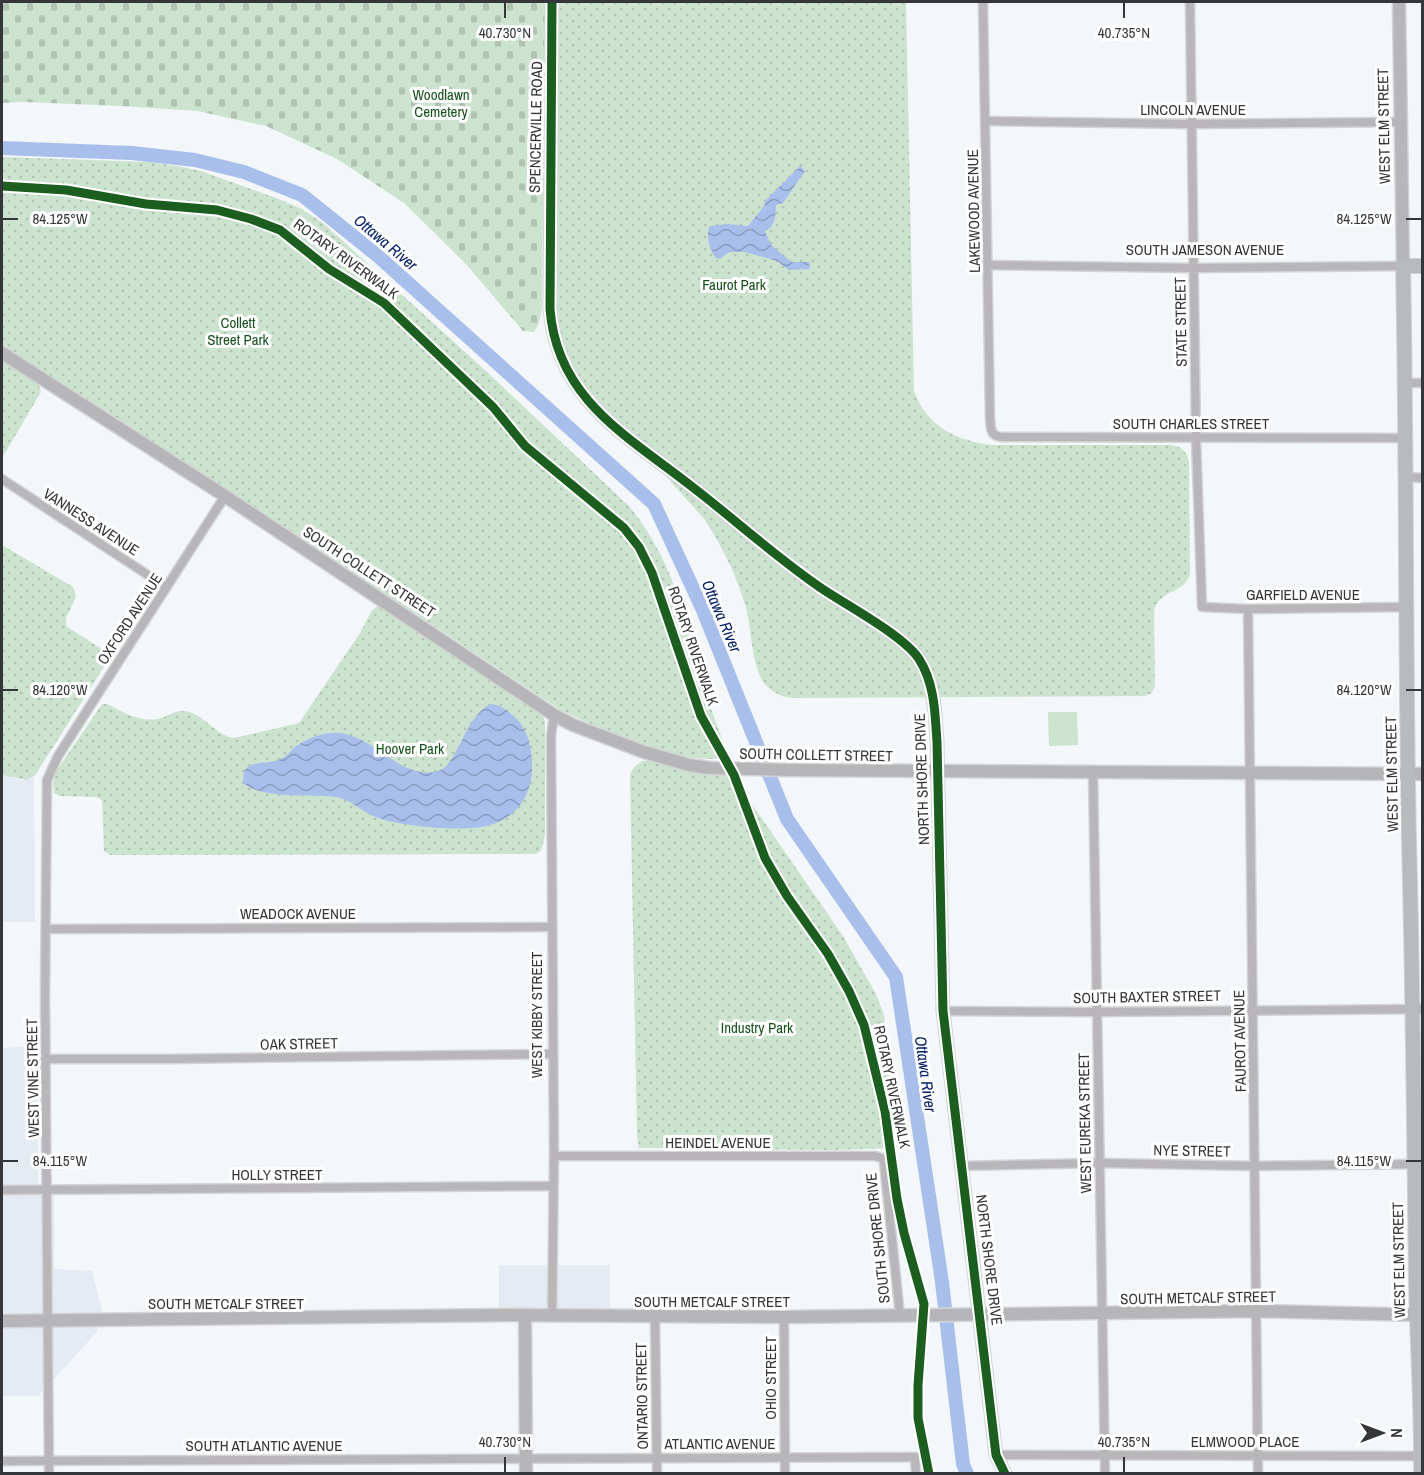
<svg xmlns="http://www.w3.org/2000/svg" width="1424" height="1475" font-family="'Archivo Narrow',sans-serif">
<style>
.built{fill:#e5ebf3}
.grass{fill:#cce3cf}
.cemetery{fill:url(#cemetery-stones)}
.park{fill:url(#park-dots)}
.water{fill:url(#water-waves)}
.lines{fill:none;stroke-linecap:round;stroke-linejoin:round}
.river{stroke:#a8bfec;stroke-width:14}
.street-casing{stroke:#d2d4d6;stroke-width:11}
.secondary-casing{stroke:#d2d4d6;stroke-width:15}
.primary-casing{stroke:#d2d4d6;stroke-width:16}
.street{stroke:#b8b6b8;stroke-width:8}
.secondary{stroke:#b6b6b8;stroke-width:12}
.primary{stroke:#b8bbbb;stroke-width:14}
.cycleway-casing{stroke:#fff;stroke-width:13}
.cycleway{stroke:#1b5e20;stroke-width:9}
.ticks{fill:none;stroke:#343639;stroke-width:2}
.labels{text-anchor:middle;stroke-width:6;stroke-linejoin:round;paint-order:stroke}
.park-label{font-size:15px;fill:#17521e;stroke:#fff}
.street-label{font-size:15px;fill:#343639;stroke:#fff}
.water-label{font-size:16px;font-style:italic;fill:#052067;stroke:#fff}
.ticks-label{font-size:15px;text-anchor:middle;fill:#343639;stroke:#fff;stroke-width:6;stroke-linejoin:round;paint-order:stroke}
</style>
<defs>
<pattern id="cemetery-stones" width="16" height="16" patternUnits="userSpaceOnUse" patternTransform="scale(1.5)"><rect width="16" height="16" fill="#cce3cf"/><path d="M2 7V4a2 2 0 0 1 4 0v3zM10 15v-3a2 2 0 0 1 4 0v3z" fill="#b0c3b2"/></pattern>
<pattern id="park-dots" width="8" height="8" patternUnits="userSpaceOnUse" patternTransform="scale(1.5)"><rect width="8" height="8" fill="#cce3cf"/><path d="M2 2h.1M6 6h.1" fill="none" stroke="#b0c3b2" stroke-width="1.8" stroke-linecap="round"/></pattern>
<pattern id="water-waves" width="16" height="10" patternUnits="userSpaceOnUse" patternTransform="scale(1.5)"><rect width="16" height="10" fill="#a8bfec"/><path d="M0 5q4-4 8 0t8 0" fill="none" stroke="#8a9cc0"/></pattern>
</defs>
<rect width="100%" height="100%" fill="#f4f7fa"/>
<!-- built -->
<g class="built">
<polygon points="2,775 24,780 34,776 35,922 2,922"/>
<polygon points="38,1046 38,1185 54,1185 54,1269 92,1271 102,1312 97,1332 38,1396 2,1396 2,1048"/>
<rect x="499" y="1265" width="111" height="45"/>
</g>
<!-- grass -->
<polygon class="grass" points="1048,712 1077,712 1078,745 1049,746"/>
<!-- cemetery -->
<path class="cemetery" d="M2,2H545L542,299C542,311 541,322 534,332L523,331L466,264L404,203L337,159L266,126L197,111L120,106L25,102L2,103Z"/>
<!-- park -->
<g class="park">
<path d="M558,2H906L914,391C926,426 957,441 992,445H1172C1181,446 1188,453 1189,462L1190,573C1186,594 1161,588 1154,610L1155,685L1152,693L1145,696L793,698C782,697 772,693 765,684C751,666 752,630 746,608C737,576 723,548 705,520L579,379L565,350L559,329L556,296Z"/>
<path d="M2,157L150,162L177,166L201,171L276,198L300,208L323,223L486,371L630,507C676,564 691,636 710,705C714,720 726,743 725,757C684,768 599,728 561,710L242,499L2,345Z"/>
<polygon points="2,360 38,383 41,392 2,458"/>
<polygon points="2,545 73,587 76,597 66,618 66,626 103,650 107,657 105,665 36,774 27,780 2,775"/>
<path d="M380,605L542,713L545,722V835L541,851L535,854L110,855L104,851L102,800L96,797L59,796L54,793L53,783L55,773L102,704H107C123,712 139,722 157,719C168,717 176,708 189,712C206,717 216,735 234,738L299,723L360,633L372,610Z"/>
<path d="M648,760L737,778L747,797L843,936L876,994L883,1012L890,1048L900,1127V1145L897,1148L832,1150L639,1148L637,1136L630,776C632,767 639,761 648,760Z"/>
</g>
<!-- water -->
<g class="water">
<path d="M800,166L805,171L783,203L776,205C776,215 775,227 765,231L771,245L789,260L793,262H809L810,269L789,270L777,261L745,252H729L720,259L716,258C710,251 705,234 710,226L728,224L748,226L764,206L766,200Z"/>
<path d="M490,704C498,704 504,708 510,713C526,726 531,741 532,761C534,800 512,825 473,828C448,830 396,826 373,816C361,811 350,799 336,797C314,794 258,800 243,782L244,771C253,759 268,765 281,759C287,756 290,751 295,747C302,742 311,737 320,735C368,720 395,783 438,771C458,765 464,718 490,704Z"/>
</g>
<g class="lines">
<!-- river -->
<polyline class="river" points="2,148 132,153 195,160 244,172 302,195 378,256 654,504 702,608 787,819 896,977 942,1282 963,1464 967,1474"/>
<defs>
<g id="street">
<path d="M983,2L990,419C991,429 990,436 1002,437L1406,438"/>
<polyline points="1190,2 1196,439 1202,607 1248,609 1406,607"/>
<polyline points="985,121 1190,124 1401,122"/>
<polyline points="988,265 1194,268 1403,266"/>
<polyline points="1405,383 1422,383"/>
<polyline points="1407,477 1422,478"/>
<polyline points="2,479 166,587"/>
<polyline points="1248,609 1258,1474"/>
<polyline points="1093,772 1105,1474"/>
<polyline points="46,929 551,927"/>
<polyline points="943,1011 1096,1012 1422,1009"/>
<polyline points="46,1059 167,1059 552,1054"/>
<polyline points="554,1156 875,1156 882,1158 884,1162 900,1316"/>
<polyline points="961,1166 1100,1163 1255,1166 1422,1164"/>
<polyline points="2,1190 553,1186"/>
<polyline points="552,1316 554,1156 551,736 554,715"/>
<polyline points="655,1317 657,1474"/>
<polyline points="784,1317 785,1474"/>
<polyline points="996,1455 1421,1456"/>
<polyline points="2,1461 915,1457 916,1474"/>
<polyline points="49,1474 45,997 47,780 58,756 225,496"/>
</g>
<g id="secondary">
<path d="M552,2L550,309C557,401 631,438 695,489C739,523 778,559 824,590C848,606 904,636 919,659C935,684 935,714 937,742L943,1011L996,1455L1005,1474"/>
<polyline points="1399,2 1403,266"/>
<polyline points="2,353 225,496 554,715 573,725 644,752 689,765 709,768 790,770 1422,774"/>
<polyline points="525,1316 526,1474"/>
<polyline points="2,1321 508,1315 784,1317 1256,1311 1422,1315"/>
</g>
<path id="primary" d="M1421,1474C1422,1409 1417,1344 1416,1279C1414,1134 1413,988 1409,842C1405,650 1407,458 1403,266H1422"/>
</defs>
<!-- street casing -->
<use href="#street" class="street-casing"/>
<!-- secondary casing -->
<use href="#secondary" class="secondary-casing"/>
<!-- primary casing -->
<use href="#primary" class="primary-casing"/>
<!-- street -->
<use href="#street" class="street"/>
<!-- secondary -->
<use href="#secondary" class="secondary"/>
<!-- primary -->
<use href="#primary" class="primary"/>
<defs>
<g id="cycleway">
<path d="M552,2L550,309C557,401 631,438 695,489C739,523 778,559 824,590C848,606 904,636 919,659C935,684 935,714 937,742L943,1011L996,1455L1005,1474"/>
<polyline points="2,186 66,190 146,204 217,210 251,219 280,230 329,269 384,303 493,407 525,446 624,528 639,547 652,573 701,716 734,775 765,858 787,896 828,954 849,991 864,1025 885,1111 897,1199 904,1233 924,1304 918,1385 918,1418 929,1474"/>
</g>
</defs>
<!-- cycleway casing -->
<use href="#cycleway" class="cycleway-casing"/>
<!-- cycleway -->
<use href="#cycleway" class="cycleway"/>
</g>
<!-- ticks -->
<path class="ticks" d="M505,3V18M1124,3V18M3,219H18M1406,219H1421M3,690H18M1406,690H1421M3,1161H18M1406,1161H1421M505,1457V1472M1124,1457V1472"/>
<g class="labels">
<!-- park labels -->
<g class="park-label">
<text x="441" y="100">Woodlawn<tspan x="441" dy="17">Cemetery</tspan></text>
<text x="734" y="290">Faurot Park</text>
<text x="238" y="328">Collett<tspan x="238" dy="17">Street Park</tspan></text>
<text x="410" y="754">Hoover Park</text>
<text x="757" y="1033">Industry Park</text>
</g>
<!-- street labels -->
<g class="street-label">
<text x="1193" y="115">LINCOLN AVENUE</text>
<text transform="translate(1384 126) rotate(-91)" y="5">WEST ELM STREET</text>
<text transform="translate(536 127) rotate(-89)" y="5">SPENCERVILLE ROAD</text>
<text transform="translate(974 211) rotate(-91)" y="5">LAKEWOOD AVENUE</text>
<text x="1205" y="255">SOUTH JAMESON AVENUE</text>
<text transform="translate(346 259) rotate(36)" y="5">ROTARY RIVERWALK</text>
<text transform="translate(1181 322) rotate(-91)" y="5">STATE STREET</text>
<text x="1191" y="429">SOUTH CHARLES STREET</text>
<text transform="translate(91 522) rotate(33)" y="5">VANNESS AVENUE</text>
<text transform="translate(369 572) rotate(33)" y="5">SOUTH COLLETT STREET</text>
<text x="1303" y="600">GARFIELD AVENUE</text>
<text transform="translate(130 619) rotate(-57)" y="5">OXFORD AVENUE</text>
<text transform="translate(693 646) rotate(71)" y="5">ROTARY RIVERWALK</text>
<text transform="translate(816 755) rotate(1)" y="5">SOUTH COLLETT STREET</text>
<text transform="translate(1392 774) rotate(-91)" y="5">WEST ELM STREET</text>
<text transform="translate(922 779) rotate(-92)" y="5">NORTH SHORE DRIVE</text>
<text x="298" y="919">WEADOCK AVENUE</text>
<text transform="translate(1147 997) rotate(-1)" y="5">SOUTH BAXTER STREET</text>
<text transform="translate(537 1015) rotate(-90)" y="5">WEST KIBBY STREET</text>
<text transform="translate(1240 1041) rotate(-91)" y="5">FAUROT AVENUE</text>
<text transform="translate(299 1044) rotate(-1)" y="5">OAK STREET</text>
<text transform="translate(33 1078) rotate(-91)" y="5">WEST VINE STREET</text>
<text transform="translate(892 1087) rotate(78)" y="5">ROTARY RIVERWALK</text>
<text transform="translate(1085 1123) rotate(-91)" y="5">WEST EUREKA STREET</text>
<text x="718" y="1148">HEINDEL AVENUE</text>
<text transform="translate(1192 1151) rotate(1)" y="5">NYE STREET</text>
<text x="277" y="1180">HOLLY STREET</text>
<text transform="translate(878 1238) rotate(-96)" y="5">SOUTH SHORE DRIVE</text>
<text transform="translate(989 1260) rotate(83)" y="5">NORTH SHORE DRIVE</text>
<text transform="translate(1399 1260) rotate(-91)" y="5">WEST ELM STREET</text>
<text transform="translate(1198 1298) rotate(-1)" y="5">SOUTH METCALF STREET</text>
<text x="712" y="1307">SOUTH METCALF STREET</text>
<text x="226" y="1309">SOUTH METCALF STREET</text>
<text transform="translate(771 1378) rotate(-90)" y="5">OHIO STREET</text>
<text transform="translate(642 1396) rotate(-91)" y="5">ONTARIO STREET</text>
<text x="1245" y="1447">ELMWOOD PLACE</text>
<text x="720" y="1449">ATLANTIC AVENUE</text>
<text x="264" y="1451">SOUTH ATLANTIC AVENUE</text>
</g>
<!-- water labels -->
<g class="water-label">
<text transform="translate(386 242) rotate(40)" y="6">Ottawa River</text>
<text transform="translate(722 616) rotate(67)" y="6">Ottawa River</text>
<text transform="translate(926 1074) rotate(82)" y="6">Ottawa River</text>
</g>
</g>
<g class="ticks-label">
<text x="505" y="38">40.730°N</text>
<text x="1124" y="38">40.735°N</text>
<text x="1364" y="224">84.125°W</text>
<text x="60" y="224">84.125°W</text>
<text x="1364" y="695">84.120°W</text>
<text x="60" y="695">84.120°W</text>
<text x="60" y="1166">84.115°W</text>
<text x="1364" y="1166">84.115°W</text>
<text x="505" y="1447">40.730°N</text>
<text x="1124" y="1447">40.735°N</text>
</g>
<!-- border -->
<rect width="1424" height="1475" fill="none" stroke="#343639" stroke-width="6"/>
<!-- north arrow -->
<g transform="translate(1382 1433) rotate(90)" stroke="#ffffff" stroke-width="4.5" paint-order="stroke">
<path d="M0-4.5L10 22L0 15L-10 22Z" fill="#343639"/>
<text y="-9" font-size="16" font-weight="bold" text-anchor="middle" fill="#343639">N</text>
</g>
</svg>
